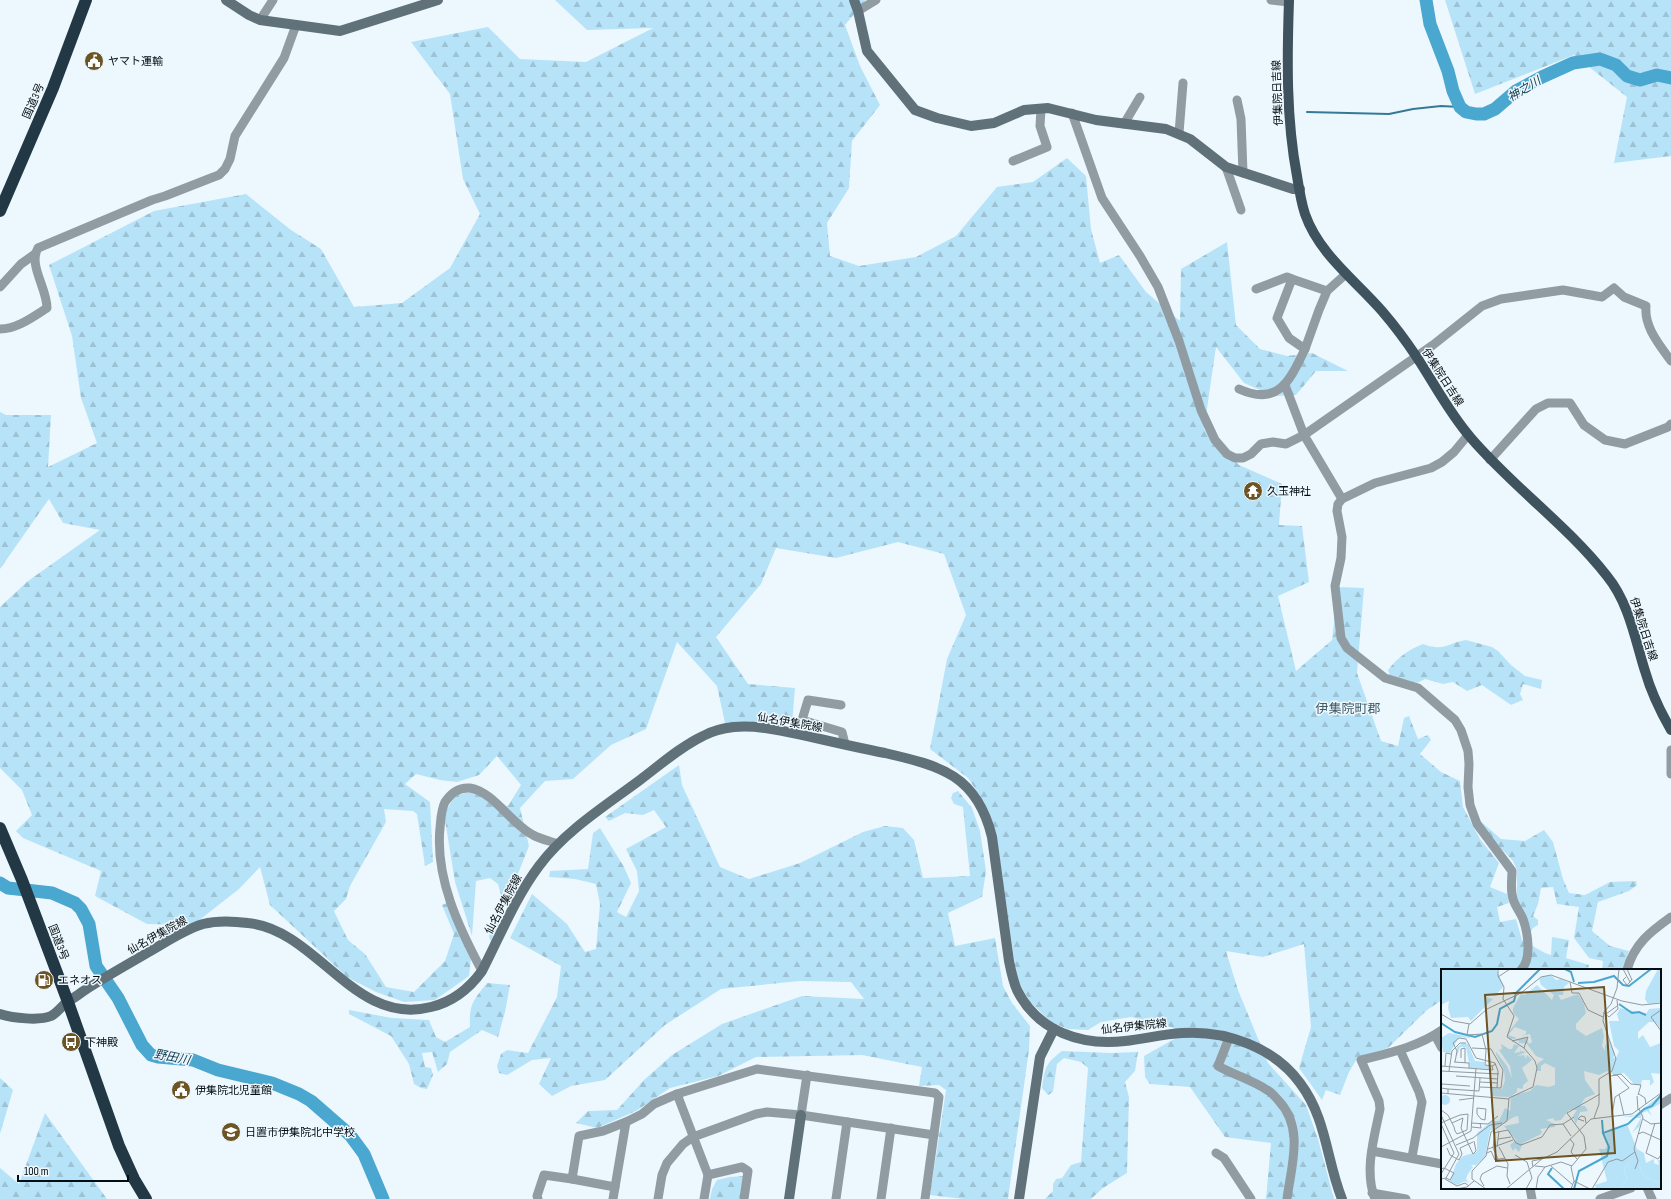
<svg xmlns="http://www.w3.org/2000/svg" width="1671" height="1199" font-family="'Sofia Sans Condensed','Noto Sans JP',sans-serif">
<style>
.forest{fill:url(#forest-firs)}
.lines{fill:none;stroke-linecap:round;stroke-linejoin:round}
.stream{stroke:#357997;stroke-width:2}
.river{stroke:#4aa7d0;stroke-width:13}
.street{stroke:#909ca2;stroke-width:9}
.secondary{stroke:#607179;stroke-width:10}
.primary{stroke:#3e535d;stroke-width:10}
.highway{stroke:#223945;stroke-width:12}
.labels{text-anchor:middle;stroke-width:3;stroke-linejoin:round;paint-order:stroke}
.poi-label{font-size:11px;fill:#040d11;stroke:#edf8fe;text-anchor:start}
.street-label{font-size:11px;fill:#040d11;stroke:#edf8fe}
.water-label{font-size:12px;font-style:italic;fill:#194153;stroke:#edf8fe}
.quarter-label{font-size:13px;fill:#405965;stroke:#edf8fe}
.inset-river{fill:none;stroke:#4aa7d0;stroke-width:2}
.inset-road{fill:none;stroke:#909a9f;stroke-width:1}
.view{fill:#6d5425;fill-opacity:0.15;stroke:#6d5425;stroke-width:2}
.inset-edge{fill:none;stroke:#040d11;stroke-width:2}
</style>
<defs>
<pattern id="forest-firs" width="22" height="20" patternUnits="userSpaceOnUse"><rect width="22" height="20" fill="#b7e3f9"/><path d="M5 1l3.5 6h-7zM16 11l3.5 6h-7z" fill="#9cc2d4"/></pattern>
</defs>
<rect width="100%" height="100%" fill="#edf8fe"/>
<!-- forest -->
<g class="forest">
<polygon points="555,0 866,0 845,25 860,66 880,105 852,141 849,188 827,223 830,256 859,266 916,257 956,236 997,187 1033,182 1067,158 1086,176 1091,229 1100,263 1119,255 1146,292 1180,321 1181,269 1227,242 1236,325 1260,349 1287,356 1312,353 1348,371 1316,371 1296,395 1274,396 1244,383 1216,347 1204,429 1239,465 1282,484 1279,525 1302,526 1309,582 1278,596 1296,671 1332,640 1338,587 1364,588 1357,673 1381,741 1398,746 1404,718 1409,716 1418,739 1428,735 1431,740 1420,754 1441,772 1460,781 1463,807 1480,839 1499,863 1490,887 1507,894 1509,903 1497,907 1500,922 1516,919 1522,940 1545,953 1551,955 1552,937 1569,940 1566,958 1589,965 1588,970 1442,970 1442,1000 1427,1010 1388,1048 1358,1057 1349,1072 1340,1095 1326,1090 1322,1100 1299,1068 1311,1027 1304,944 1263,957 1226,951 1238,990 1268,1063 1306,1105 1318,1139 1334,1199 1266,1199 1271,1143 1225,1137 1190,1087 1150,1084 1145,1077 1144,1056 1176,1038 1174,1028 1131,1017 1101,1022 1088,1030 1068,1029 1051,1022 1030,1002 1017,979 997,840 990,814 984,802 968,778 930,749 947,659 966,615 944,554 898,542 836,558 776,548 761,584 716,637 748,684 795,688 792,724 725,723 717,686 677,642 646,729 611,745 573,779 545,781 520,808 529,846 491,942 489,937 501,895 498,884 490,878 476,881 472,936 455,882 444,814 455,796 469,792 480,796 491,804 508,806 521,785 497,756 479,775 457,782 440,780 416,774 405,784 430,802 433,862 425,866 417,814 413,811 384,809 386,822 350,886 346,899 334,911 348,940 365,954 386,987 414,992 445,961 454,934 442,905 447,903 471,959 469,976 435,1000 404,1002 376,992 347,977 270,905 260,867 239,889 193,925 147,924 95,896 101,871 23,838 16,831 32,815 22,790 0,768 0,607 28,581 100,530 63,523 49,499 0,569 0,412 6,415 51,415 48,467 97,443 81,398 72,336 49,265 154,211 246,194 291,230 321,249 354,307 402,303 450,268 480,214 463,179 450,94 411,42 488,27 520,59 586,62 653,28 587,30"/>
<polygon points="1445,0 1671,0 1671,156 1614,163 1627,97 1574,55 1475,94"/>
<path d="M1466,640L1492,647L1498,651L1511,665L1525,676L1542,680L1541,689L1523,684L1520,694L1523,700L1511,705L1482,685L1467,691L1453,682L1443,684L1425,679L1417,683L1390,676L1388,670C1398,657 1408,650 1423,644C1444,652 1447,643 1466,640Z"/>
<polygon points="679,765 682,785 720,867 749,879 800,863 863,832 885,826 903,828 914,840 923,878 970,876 963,807 954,804 951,798 953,793 958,791 972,808 980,831 986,871 982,897 948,913 955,946 995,938 1003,986 1012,1003 1030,1026 1029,1050 1008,1199 963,1199 930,1195 946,1090 939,1085 919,1086 922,1067 862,1055 756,1057 718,1076 670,1088 636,1111 597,1128 576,1123 588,1111 617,1110 644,1080 672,1055 722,1024 802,996 864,999 851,982 800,981 721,989 665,1025 605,1080 571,1086 552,1096 539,1084 551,1058 532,1060 507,1075 499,1073 497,1066 501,1054 507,1050 528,1053 557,997 561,966 510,938 532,894 567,924 585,952 596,949 600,904 596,884 575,879 549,877 550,871 588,869 593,833 600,828 624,867 631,883 617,912 626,917 639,891 637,871 626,849 666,827 654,810 643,815 625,813 609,821 605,817"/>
<polygon points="1478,819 1501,839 1525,841 1544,830 1553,842 1563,879 1569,893 1585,895 1610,882 1636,881 1637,885 1629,891 1598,902 1592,931 1610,946 1629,951 1623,970 1602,970 1603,961 1589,958 1574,938 1579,907 1557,904 1553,887 1541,888 1538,904 1533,916 1538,920 1538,925 1533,928 1529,934 1517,900 1517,870 1513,861 1491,838"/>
<path d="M487,983L510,985L505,1012L498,1037L482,1030L450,1052L447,1064L438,1072L432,1052L422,1053L425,1067L431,1068L433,1075L427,1089L421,1088L414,1084L409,1064L391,1036L349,1014V1010L392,1018L429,1020L436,1037L445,1042L470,1027C469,1004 473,1001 487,983Z"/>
<path d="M1062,1051L1111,1053L1138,1052L1135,1071L1125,1082L1129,1097L1127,1173L1103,1188L1091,1199H1045L1053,1191V1184L1056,1179L1062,1178L1071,1165L1081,1162L1088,1068L1081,1062L1064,1058L1057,1064L1053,1092L1048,1095L1042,1088C1045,1067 1045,1064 1062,1051Z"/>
<polygon points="0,1078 13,1090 0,1134"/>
<polygon points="45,1113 107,1199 0,1199 0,1168 19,1184"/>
<polygon points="744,1176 741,1199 710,1199 712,1189 717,1180 730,1177"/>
</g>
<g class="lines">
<!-- stream -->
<polyline class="stream" points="1307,112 1389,114 1413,109 1441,106 1460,107"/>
<!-- river -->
<g class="river">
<polyline points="1426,0 1430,24 1448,71 1453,91 1460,107 1466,112 1476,114 1484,114 1495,109 1516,91 1542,77 1573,63 1600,59 1616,65 1627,76 1640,80 1657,75 1671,78"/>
<polyline points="0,883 8,888 52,893 75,903 81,909 89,924 96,966 118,998 142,1045 151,1055 158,1057 193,1060 218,1070 272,1083 299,1094 311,1101 350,1135 364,1154 383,1199"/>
</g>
<!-- street -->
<g class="street">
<polyline points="1271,0 1289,2"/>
<polyline points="858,11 876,0"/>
<polyline points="260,20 273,0"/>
<polyline points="1237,100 1241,119 1243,173"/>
<path d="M1072,113L1102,198L1140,256L1158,287L1179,341L1201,410L1215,440L1227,454L1235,458H1243L1251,454L1261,444L1273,442L1286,444L1304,435L1433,345L1482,306L1501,299L1563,290L1602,297L1614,288L1624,297L1646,306C1644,327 1659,344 1671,361"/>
<polyline points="1124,124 1140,97"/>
<polyline points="1179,133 1183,83"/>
<polyline points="1013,161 1047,147 1040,126 1041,109"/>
<polyline points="1226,167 1241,210"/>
<polyline points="0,287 21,264 35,254"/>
<polyline points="1256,289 1287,277 1292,279"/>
<polyline points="1327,291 1319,310 1305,349 1289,338 1277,318 1292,279 1327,291 1346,274"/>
<path d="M0,329C17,329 33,317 47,308C47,288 28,265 38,248L152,200L165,196L211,178L219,175L225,169L230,159L235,136L284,58L296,25"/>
<polyline points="1285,385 1304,435 1342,499"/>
<path d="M1239,389C1279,407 1290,380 1305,349"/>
<path d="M1468,435L1454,452L1442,462L1431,468L1375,483L1342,499L1338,504L1337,511L1342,537L1341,558L1335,586L1341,638L1347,648L1385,678L1418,688L1455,720L1461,730L1468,751L1469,764L1468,787L1470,805L1477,824L1512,871C1512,880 1510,889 1513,899C1515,906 1520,912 1523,919C1528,933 1532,959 1521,970"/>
<polyline points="1490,460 1536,409 1548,403 1570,403 1584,425 1605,440 1625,444 1668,427 1671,424"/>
<polyline points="841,705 808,700 802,720 842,732 845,744"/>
<polyline points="1671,750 1671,774"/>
<path d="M1627,970C1634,944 1650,932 1671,917"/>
<path d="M482,971C459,928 435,878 440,828C441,818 441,810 445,802C451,793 459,787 470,788C494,792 511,824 533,835C540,839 550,841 558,844"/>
<polyline points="1435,1035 1442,1048"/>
<path d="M1229,1038L1218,1066C1234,1075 1252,1080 1267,1090C1272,1092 1275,1097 1278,1100C1305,1128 1291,1166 1287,1199"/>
<polyline points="1400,1050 1419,1092 1422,1102 1412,1157"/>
<polyline points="677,1094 708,1175 742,1167 748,1171 744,1199"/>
<polyline points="1660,1105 1671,1098"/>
<polyline points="801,1115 807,1075"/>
<polyline points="1372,1151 1442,1164"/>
<polyline points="1216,1153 1224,1158 1251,1199"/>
<polyline points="572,1179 615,1187"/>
<polyline points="1530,1188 1532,1199"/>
<polyline points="1647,1188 1652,1199"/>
<polyline points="1372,1193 1406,1199"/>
<polyline points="538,1199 537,1196 544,1175 572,1179 579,1136 603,1131 626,1122 642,1114 654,1104 677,1094 757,1069 935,1093 939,1097 925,1199"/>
<polyline points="613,1199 626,1122"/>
<polyline points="658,1199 662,1175 667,1163 683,1144 693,1137 756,1114 767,1112 801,1115 934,1135"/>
<polyline points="704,1199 708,1175"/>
<polyline points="836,1199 847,1122"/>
<polyline points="881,1199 891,1128"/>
<path d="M1375,1199C1364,1171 1374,1138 1380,1109L1379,1101L1361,1060C1389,1053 1418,1047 1442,1030"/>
<polyline points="1600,1199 1631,1188"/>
</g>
<!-- secondary -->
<g class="secondary">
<polyline points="226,0 249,15 260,20 340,31 438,0"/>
<polyline points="854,0 858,11 867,51 915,110 937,118 971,126 994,123 1024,110 1048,108 1096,120 1166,129 1190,139 1226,167 1293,189 1300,189"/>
<path d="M0,1014C13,1018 39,1021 51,1016C57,1013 62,1006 67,1002C72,999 77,996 82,992C103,978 125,966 147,953C165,943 183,930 203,924C218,920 233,921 248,923C318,930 354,1027 431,1007C452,1002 469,989 482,971C500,936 515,898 539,866C565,831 605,806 640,780C660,765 680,747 703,736C712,731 724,728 734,727C759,725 783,731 807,736C833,742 859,748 885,753C941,766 977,775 992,837L1009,961C1011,971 1013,981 1017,990C1038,1032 1082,1046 1125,1041C1144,1039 1163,1034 1182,1033C1225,1030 1274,1047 1300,1083C1327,1119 1326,1159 1342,1199"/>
<polyline points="789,1199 801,1115"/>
<polyline points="1019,1199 1040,1057 1054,1029"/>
</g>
<!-- primary -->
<path class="primary" d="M1289,0C1287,59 1286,118 1297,176C1299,189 1301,202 1305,214C1319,254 1355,280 1382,311C1394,325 1406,341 1416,356C1434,383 1449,413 1471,438C1513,487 1567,525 1607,576C1629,603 1635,639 1645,671C1651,692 1660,711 1671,730"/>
<!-- highway -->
<g class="highway">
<polyline points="0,211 53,88 86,0"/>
<polyline points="0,828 22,880 68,1002 119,1146 134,1179 146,1199"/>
</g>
</g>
<!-- icons -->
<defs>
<symbol id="civic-disc" viewBox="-11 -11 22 22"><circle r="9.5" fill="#6d5425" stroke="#edf8fe"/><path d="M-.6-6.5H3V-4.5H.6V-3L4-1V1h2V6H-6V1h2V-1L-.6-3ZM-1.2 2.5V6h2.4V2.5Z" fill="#fff"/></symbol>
<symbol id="temple-disc" viewBox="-11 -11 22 22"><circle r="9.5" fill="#6d5425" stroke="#edf8fe"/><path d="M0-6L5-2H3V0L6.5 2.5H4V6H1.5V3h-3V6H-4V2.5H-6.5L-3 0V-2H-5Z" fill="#fff"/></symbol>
<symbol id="fuel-disc" viewBox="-11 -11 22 22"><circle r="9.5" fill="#6d5425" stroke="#edf8fe"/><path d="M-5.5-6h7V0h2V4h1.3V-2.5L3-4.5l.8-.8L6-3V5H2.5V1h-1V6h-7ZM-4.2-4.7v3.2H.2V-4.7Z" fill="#fff"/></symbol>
<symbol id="bus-disc" viewBox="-11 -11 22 22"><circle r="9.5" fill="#6d5425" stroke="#edf8fe"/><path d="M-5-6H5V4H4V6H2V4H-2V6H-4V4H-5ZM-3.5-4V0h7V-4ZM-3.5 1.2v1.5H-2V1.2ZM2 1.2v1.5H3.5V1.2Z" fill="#fff"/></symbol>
<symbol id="school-disc" viewBox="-11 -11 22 22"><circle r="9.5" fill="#6d5425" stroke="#edf8fe"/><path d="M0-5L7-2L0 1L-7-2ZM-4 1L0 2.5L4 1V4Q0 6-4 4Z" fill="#fff"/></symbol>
</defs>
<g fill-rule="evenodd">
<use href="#civic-disc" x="83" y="50" width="22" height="22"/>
<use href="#temple-disc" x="1242" y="480" width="22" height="22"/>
<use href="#fuel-disc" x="33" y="969" width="22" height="22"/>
<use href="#bus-disc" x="60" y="1031" width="22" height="22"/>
<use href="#civic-disc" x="170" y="1079" width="22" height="22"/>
<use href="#school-disc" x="220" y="1121" width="22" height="22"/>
</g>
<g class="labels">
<!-- poi labels -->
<g class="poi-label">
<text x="108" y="65">ヤマト運輸</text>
<text x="1267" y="495">久玉神社</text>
<text x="58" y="984">エネオス</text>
<text x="85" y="1046">下神殿</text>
<text x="195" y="1094">伊集院北児童館</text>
<text x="245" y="1136">日置市伊集院北中学校</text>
</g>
<!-- street labels -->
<g class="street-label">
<text transform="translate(1277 93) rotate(-92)" y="4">伊集院日吉線</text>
<text transform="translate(33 101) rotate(-67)" y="4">国道3号</text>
<text transform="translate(1443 377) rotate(57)" y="4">伊集院日吉線</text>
<text transform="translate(1644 629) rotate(72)" y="4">伊集院日吉線</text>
<text transform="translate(790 722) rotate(10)" y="4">仙名伊集院線</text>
<text transform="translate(503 904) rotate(-62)" y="4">仙名伊集院線</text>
<text transform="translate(157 935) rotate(-29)" y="4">仙名伊集院線</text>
<text transform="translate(59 942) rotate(69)" y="4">国道3号</text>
<text transform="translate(1134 1026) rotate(-6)" y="4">仙名伊集院線</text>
</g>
<!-- water labels -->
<g class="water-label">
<text transform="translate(1524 89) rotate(-31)" y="4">神之川</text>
<text transform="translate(172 1057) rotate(11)" y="4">野田川</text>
</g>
<!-- quarter labels -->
<g class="quarter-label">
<text x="1348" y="713">伊集院町郡</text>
</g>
</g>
<!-- overview -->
<g transform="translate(1441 969)">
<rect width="220" height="220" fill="#edf8fe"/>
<path d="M193,193L198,196L203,208L220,214V220H179L186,209L183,201L188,194Z" fill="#b7e3f9"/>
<path d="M0,0H55L63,17L54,27L47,25L45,28L52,30L30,52L27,48L10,49L7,39L8,32L0,36ZM217,0H220V33L207,35L204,30L205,22ZM103,7H111L115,11L120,10L128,14L123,18L122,26H117L120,31L137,25L143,35L145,44L135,55V60L145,67L161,59L163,67L161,77L164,82V77L168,71L174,85L172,89H175L178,82L173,77L168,52H178L176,45L179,39L205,45L208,40L220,39V60L213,53H208L197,63V70L202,66L209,78L220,74V105L210,104L213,113L209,117V111H201L200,116L193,115L183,104L173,106L166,102L158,106L143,102L144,111L154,125L144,129L139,137H144L147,142L139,143L135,155L132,147L136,141H128L120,151L114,152L112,149L105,151L114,155V158L99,160L101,163L100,165L82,174L78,183L74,179L72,182L69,176L75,171L63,157L78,154L77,147L73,148L49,162L44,188L35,196H30L32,198L27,205L25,210L28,214L24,212L16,216L7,212L4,210L9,212L15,195L22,187L36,183V164L51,152H58L64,139L69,142L70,127L89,122L95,116L108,118L114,116V99L104,94L100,97V102H96V95L103,90L95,87L86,75L73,73L78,74V72L73,71L85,68L88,75L91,73L89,65L80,67L85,65V62L74,58L67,66L76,69L69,71L66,65L78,50L72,44V39L80,25L84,26L96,16L111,31L113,26L100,16L98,10ZM8,64L29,68V69L18,68L9,84L2,83L0,69ZM22,74L27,75L34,92L43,93V96L49,97L51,100L29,99L25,78H19L16,87V78ZM60,75L68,80H71L73,75L78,77L73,84L79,83L80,79V82L85,83L76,87L83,86L85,90L86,86L91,91L81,99L87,112L82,116V120L76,119V123L68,128L50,127V119L61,120L64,111L63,101L55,85V83L66,97L71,109L69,97L58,81L61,80ZM220,126V134L208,141L211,147L206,142L201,144L199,157L191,164L200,149H193L194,146L191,148H182L194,146ZM186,155L196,180L203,184L205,194L213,190V194L218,196L217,191H220V214L203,208L198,196L188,194L183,201L186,209L179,220H155L154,216L166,212L158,180H164L168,175L164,165Z" fill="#b7e3f9"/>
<path d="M-1 131a5 5 0 1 1 10 0a5 5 0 1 1-10 0Z" fill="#b7e3f9"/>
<path class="inset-river" d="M124,0L130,3L133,13M137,14L153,13L173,7L182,16L188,17L210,0M178,35L191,44L198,43L205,46M0,54L14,63L34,68L51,62L56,55L59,40L73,32L75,24L99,0M161,151L162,164M111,199L107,205L123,220M133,220L138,202L166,187L168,178L162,164L187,155L203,140L211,137L220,126"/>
<path class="inset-road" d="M182,0L189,13L191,10M186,0L191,11M57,8L69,0M185,8L182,11L186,16L189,13M129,13L131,24H138L147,41L162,48M220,41L210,48L220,62M163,44L168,48L177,40L176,31M0,45L12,52L29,55L46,40L80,24L100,8L110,6L181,32L201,36L220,34M165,45L176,37M28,55L26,66L41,65L45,81L44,96L51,97M71,72L87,68L83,79M31,79L50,80L62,101L60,119L39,118M20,89V80L24,79V94M13,93L28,94V99M14,93L16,82L12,74L18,69L25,70L35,89L54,94L57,102L56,119M0,97L52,101L51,97L55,95M4,97L5,84L10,85M0,102L58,105M8,102L11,82L19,74H25M168,103L170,107L180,105L190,115L200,116L197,126M15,107L57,110M39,113L57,114M7,120L0,119L1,115L29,117M0,124L68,130M7,125V120L38,122L39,109M178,125L183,146M198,125L204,129L205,135M196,127L197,141M18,131L33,129M36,139L45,140L44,151L40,150L36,145ZM0,141L7,146L13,158L14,162L16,165L26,161L27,145L19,146L9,150L0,154M0,146L18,185L5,209L0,210M171,146L174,128L188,119L176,106H172M153,149L158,135V110L171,102L175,90L162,52L163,43L170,35L176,19L178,0M202,150L210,155L220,154M143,152L137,150L140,147L144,148L145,154M11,154L22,149L20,159L32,185M30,154L47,155L57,147M214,154L205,184L217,190L220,186M0,155L13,184L0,205M122,155L133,148M31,158L40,159L39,154M54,163L52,179L57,190M52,164L67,161L75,174L80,176L101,168L109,156L122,155L130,167M197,165L202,163L220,171M57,170L70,168M129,170L133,175L130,183L136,190M15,176L32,169L49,156L61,154M0,178L30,162L35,99M56,178L58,162M58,178L67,195L66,207L69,215M6,179L9,186L18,191L21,185L19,179M19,179L32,173M47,180L72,171M46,184L50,182L54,191L64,189M32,185L35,182L33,172M74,186L86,193L91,209L85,220M94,197L104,198L120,193L131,197M110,197L132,216M92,198L91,192L101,190M0,200L3,199L13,204L9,211L5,209M194,200L197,192L193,180L202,148L198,140M4,210L16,217L24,214L28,217M133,212L149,220M43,217L39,210L41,205L56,197L66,199M15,220L26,218L33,212M45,220L31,210V202L45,187L50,163L66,152L68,129L92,118L96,99L94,92L83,79L66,68L73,47L62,30L63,18L57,7V0M65,220L101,190L116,183L150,150L191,145L220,124M95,220L97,208L104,198M130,220L133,212L130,198L145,180L143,167L126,144L159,125M151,220L167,193L176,190L181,192L194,183"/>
<path class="view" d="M163,18L174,184L55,192L44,26Z"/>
<rect width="220" height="220" class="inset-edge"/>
</g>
<!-- scale -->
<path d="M18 1175v6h110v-6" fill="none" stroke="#040d11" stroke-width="2"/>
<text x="24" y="1175" font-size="12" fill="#040d11" stroke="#edf8fe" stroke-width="3" paint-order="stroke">100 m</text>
</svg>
